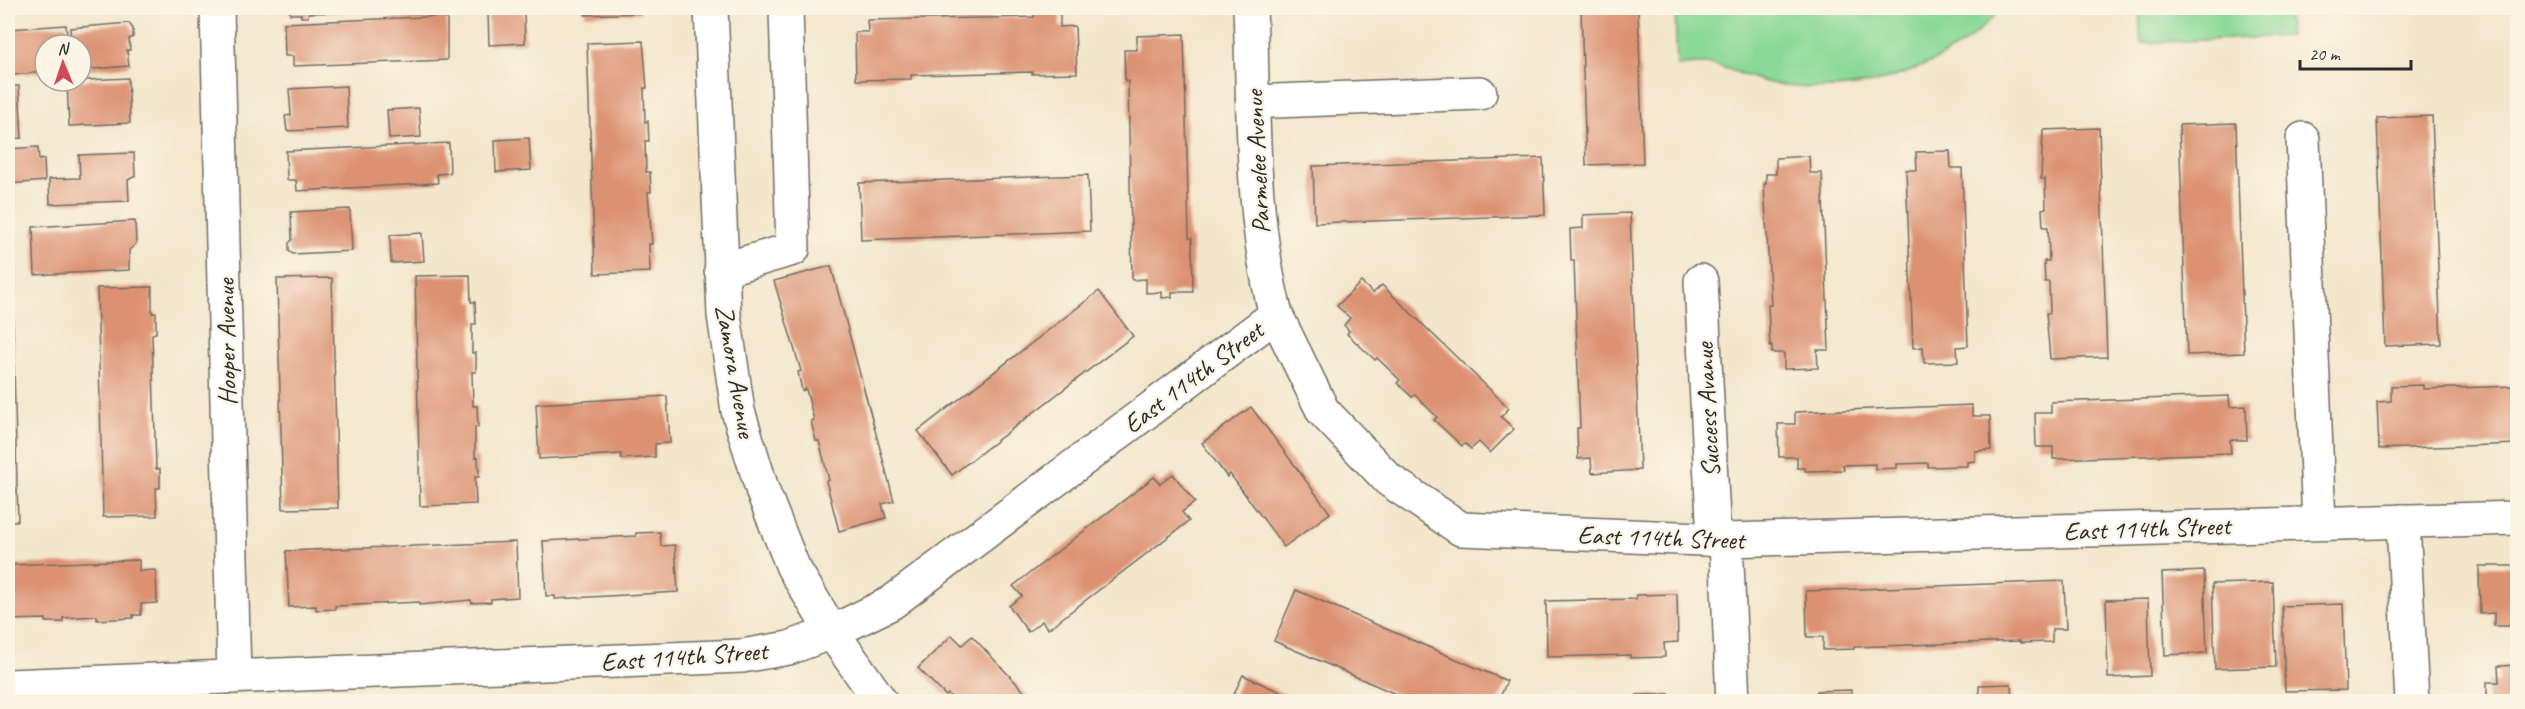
<svg xmlns="http://www.w3.org/2000/svg" width="2525" height="709" font-family="Caveat,sans-serif">
<style>
.green{fill:#8bd997;stroke:#5b8261;stroke-width:1.5}
.building{fill:#dc9272}
.lines{fill:none;stroke-linecap:round;stroke-linejoin:round}
.minor-casing{stroke:#716c63;stroke-width:36}
.minor{stroke:#fff;stroke-width:33}
.labels{text-anchor:middle;stroke-width:4.5;stroke-linejoin:round;paint-order:stroke}
.street-label{font-size:26px;fill:#2b2b2b;stroke:#fcf5e5}
</style>
<rect width="100%" height="100%" fill="#fcf5e5"/>
<filter id="ink" filterUnits="userSpaceOnUse"><feTurbulence type="fractalNoise" baseFrequency=".0167" numOctaves="2"/><feDisplacementMap in="SourceGraphic" scale="12" xChannelSelector="R" yChannelSelector="G"/><feConvolveMatrix kernelMatrix="1 2 1 2 8 2 1 2 1" color-interpolation-filters="sRGB"/></filter>
<filter id="wash" filterUnits="userSpaceOnUse"><feTurbulence type="fractalNoise" baseFrequency=".008" numOctaves="4" result="noise"/><feDisplacementMap in="SourceGraphic" scale="24" xChannelSelector="R" yChannelSelector="G"/><feGaussianBlur stdDeviation="1.35" result="paint"/><feColorMatrix in="noise" values="0 0 0 0 0 0 0 0 0 0 0 0 0 0 0 0 0 1.4 0 .05"/><feComposite in="paint" operator="in"/></filter>
<g filter="url(#wash)">
<rect width="100%" height="100%" fill="#f3e6cb"/>
<!-- green -->
<g class="green">
<path d="M1675,8H2002C1988,21 1975,37 1958,47C1902,82 1840,96 1775,84C1752,80 1728,67 1709,64C1699,63 1687,65 1677,66Z"/>
<polygon points="2139,8 2288,8 2289,36 2141,43"/>
</g>
<g id="blocks">
<!-- building -->
<g class="building">
<polygon points="289,8 342,8 342,12 308,13 308,17 301,17 301,14 290,14"/>
<polygon points="585,8 641,8 641,13 585,15"/>
<polygon points="1581,8 1638,8 1643,163 1586,165"/>
<polygon points="524,11 525,43 489,45 488,12"/>
<polygon points="1060,12 1060,27 1075,26 1077,73 1032,74 1032,72 911,75 911,79 856,80 855,32 868,32 867,20 1034,17 1034,13"/>
<polygon points="447,16 447,60 293,66 293,56 285,56 284,23"/>
<polygon points="129,23 133,29 133,37 129,39 130,50 127,50 129,66 81,70 81,45 71,45 70,28"/>
<polygon points="66,25 68,45 45,45 45,72 13,75 9,29"/>
<polygon points="1184,34 1189,238 1192,238 1193,292 1172,292 1172,297 1162,298 1162,292 1146,293 1146,279 1132,280 1128,81 1125,81 1124,50 1137,50 1137,36"/>
<polygon points="643,41 647,88 644,88 645,122 648,121 649,141 645,141 646,172 650,172 651,192 648,192 652,244 649,244 650,272 595,274 587,43"/>
<polygon points="128,78 130,123 69,126 67,81"/>
<polygon points="8,86 19,86 22,138 8,139"/>
<polygon points="346,86 348,128 287,131 285,116 291,115 289,89"/>
<polygon points="419,108 421,137 389,139 387,110"/>
<polygon points="2514,113 2518,113 2518,141 2516,141"/>
<polygon points="2432,116 2441,344 2385,346 2377,118"/>
<polygon points="2236,123 2244,353 2187,355 2179,125"/>
<polygon points="2099,128 2107,357 2050,359 2046,313 2050,313 2049,282 2045,282 2044,261 2049,261 2048,227 2043,227 2042,209 2046,208 2045,179 2041,179 2043,130"/>
<polygon points="529,138 531,170 496,172 495,140"/>
<polygon points="449,143 450,173 437,174 438,183 297,191 296,180 287,180 286,151"/>
<polygon points="38,147 39,160 44,159 45,181 10,184 8,149"/>
<polygon points="1950,151 1951,168 1962,168 1968,346 1957,347 1958,362 1924,363 1923,347 1913,348 1906,170 1917,170 1916,152"/>
<polygon points="134,153 135,176 128,180 129,201 50,204 49,179 80,178 79,155"/>
<polygon points="1809,156 1810,173 1822,173 1829,350 1817,350 1818,368 1784,369 1784,353 1772,353 1772,346 1770,347 1768,305 1771,305 1764,184 1766,184 1766,174 1776,174 1776,158"/>
<polygon points="1543,158 1545,215 1315,223 1313,166"/>
<polygon points="1088,175 1090,231 861,240 859,183"/>
<polygon points="350,209 352,251 293,254 289,251 289,243 292,240 291,212"/>
<polygon points="1630,213 1640,470 1592,473 1591,458 1578,459 1577,428 1580,428 1574,261 1571,261 1570,229 1583,228 1583,215"/>
<polygon points="135,221 136,244 129,250 129,270 35,275 33,227"/>
<polygon points="422,233 424,261 391,263 390,235"/>
<polygon points="831,266 894,501 882,504 886,518 839,531 826,481 829,480 819,441 816,441 811,421 814,420 806,389 802,391 798,372 801,371 774,281"/>
<polygon points="470,275 471,302 475,302 476,324 472,324 472,353 476,353 476,372 472,372 473,406 477,406 478,427 475,427 475,458 478,457 479,477 475,477 476,504 420,506 415,276"/>
<polygon points="332,278 338,508 283,509 277,279"/>
<polygon points="1361,282 1373,293 1382,285 1509,408 1501,417 1514,429 1490,453 1479,442 1471,449 1465,444 1462,446 1434,420 1437,417 1415,395 1412,397 1397,383 1400,380 1377,358 1375,360 1347,334 1349,331 1344,325 1350,318 1337,306"/>
<polygon points="152,287 152,313 156,313 156,333 152,334 156,469 160,469 160,488 156,488 157,516 103,517 97,288"/>
<polygon points="1099,291 1133,336 952,475 918,431"/>
<polygon points="8,292 12,292 18,521 8,521"/>
<polygon points="2423,385 2423,389 2518,386 2518,444 2379,449 2377,402 2391,401 2391,386"/>
<polygon points="667,396 670,443 655,444 655,457 621,459 621,454 539,459 536,404"/>
<polygon points="2229,396 2230,407 2246,406 2247,440 2230,440 2231,453 2053,459 2053,447 2036,447 2035,413 2051,413 2051,402"/>
<polygon points="1972,405 1972,416 1990,416 1991,450 1975,451 1975,461 1967,462 1967,466 1928,467 1928,463 1897,464 1897,468 1875,469 1875,464 1843,465 1844,470 1805,471 1805,468 1797,468 1797,457 1779,457 1778,424 1795,424 1795,412"/>
<polygon points="1251,407 1330,513 1284,547 1230,474 1227,477 1202,443"/>
<polygon points="1173,474 1195,502 1182,512 1189,521 1048,629 1042,621 1028,632 1009,606 1022,596 1013,586 1154,477 1160,484"/>
<polygon points="660,532 661,546 675,545 678,592 555,599 555,596 546,596 543,541 636,536 636,533"/>
<polygon points="516,542 518,597 491,599 491,602 472,603 471,600 419,605 419,602 335,606 335,609 316,610 316,606 289,607 286,551"/>
<polygon points="139,560 139,571 156,570 157,603 141,604 141,615 133,615 133,618 97,620 97,616 63,618 63,622 46,622 46,619 8,620 8,565"/>
<polygon points="2479,566 2518,566 2518,626 2494,626 2494,613 2480,614"/>
<polygon points="2204,571 2207,653 2165,655 2162,573"/>
<polygon points="2064,581 2066,629 2052,629 2052,642 2020,643 2020,641 1854,647 1854,649 1823,650 1823,637 1807,637 1806,591"/>
<polygon points="2273,582 2276,667 2215,669 2212,584"/>
<polygon points="1296,590 1507,681 1498,702 1414,702 1274,641"/>
<polygon points="1677,594 1678,642 1664,643 1665,657 1630,658 1630,655 1547,657 1546,601 1636,599 1636,595"/>
<polygon points="2148,599 2150,676 2108,678 2106,600"/>
<polygon points="2343,604 2346,690 2285,691 2282,606"/>
<polygon points="952,635 962,645 972,636 1034,702 955,702 948,694 946,696 918,668"/>
<polygon points="2518,665 2518,702 2487,702 2487,682 2499,682 2498,666"/>
<polygon points="1243,675 1293,698 1291,702 1230,702"/>
<polygon points="2011,684 2012,702 1979,702 1979,685"/>
<polygon points="1851,690 1852,702 1817,702 1817,691"/>
<polygon points="1669,694 1669,702 1637,702 1637,695"/>
</g>
</g>
</g>
<g filter="url(#ink)">
<use href="#blocks" fill-opacity="0" stroke="#716c63" stroke-width="1.5"/>
<g class="lines">
<defs>
<g id="minor">
<polyline points="217,8 234,677"/>
<polyline points="711,8 724,315 738,411 763,492 793,567 832,632 881,702"/>
<path d="M1250,8C1254,110 1250,215 1276,315"/>
<polyline points="1253,102 1480,93"/>
<polyline points="2303,139 2319,523"/>
<polyline points="721,270 793,249 786,8"/>
<polyline points="1701,281 1714,540"/>
<polyline points="2403,521 2412,702"/>
<polyline points="1726,540 1733,702"/>
<polyline points="8,686 742,656 789,648 832,632 891,603 1276,315 1323,411 1389,480 1461,529 1726,540 2518,518"/>
</g>
</defs>
<!-- minor casing -->
<use href="#minor" class="minor-casing"/>
<!-- minor -->
<use href="#minor" class="minor"/>
</g>
</g>
<g class="labels">
<!-- street labels -->
<g class="street-label">
<text transform="translate(1257 162) rotate(-93)" y="9">Parmelee Avenue</text>
<text transform="translate(226 342) rotate(-91)" y="9">Hooper Avenue</text>
<text transform="translate(736 371) rotate(80)" y="9">Zamora Avenue</text>
<text transform="translate(1193 377) rotate(-37)" y="9">East 114th Street</text>
<text transform="translate(1707 410) rotate(-93)" y="9">Success Avanue</text>
<text transform="translate(2147 528) rotate(-2)" y="9">East 114th Street</text>
<text transform="translate(1661 537) rotate(2)" y="9">East 114th Street</text>
<text transform="translate(684 656) rotate(-4)" y="9">East 114th Street</text>
</g>
</g>
<!-- margin -->
<rect width="2525" height="709" fill="none" stroke="#fcf5e5" stroke-width="30"/>
<!-- north arrow -->
<g transform="translate(63 63) rotate(358)"><circle r="28" fill="#fcf5e5" stroke="#a8a49b" stroke-width="1.5"/>
<path d="M0-4.5L10 22L0 15L-10 22Z" fill="#d1495b"/>
<text y="-9" font-size="16" font-weight="bold" text-anchor="middle" fill="#2b2b2b">N</text>
</g>
<!-- scale -->
<path d="M2300 60v9h111v-9" fill="none" stroke="#2b2b2b" stroke-width="3"/>
<text x="2309" y="60" font-size="18" fill="#2b2b2b" stroke="#fcf5e5" stroke-width="4.5" paint-order="stroke">20 m</text>
</svg>
